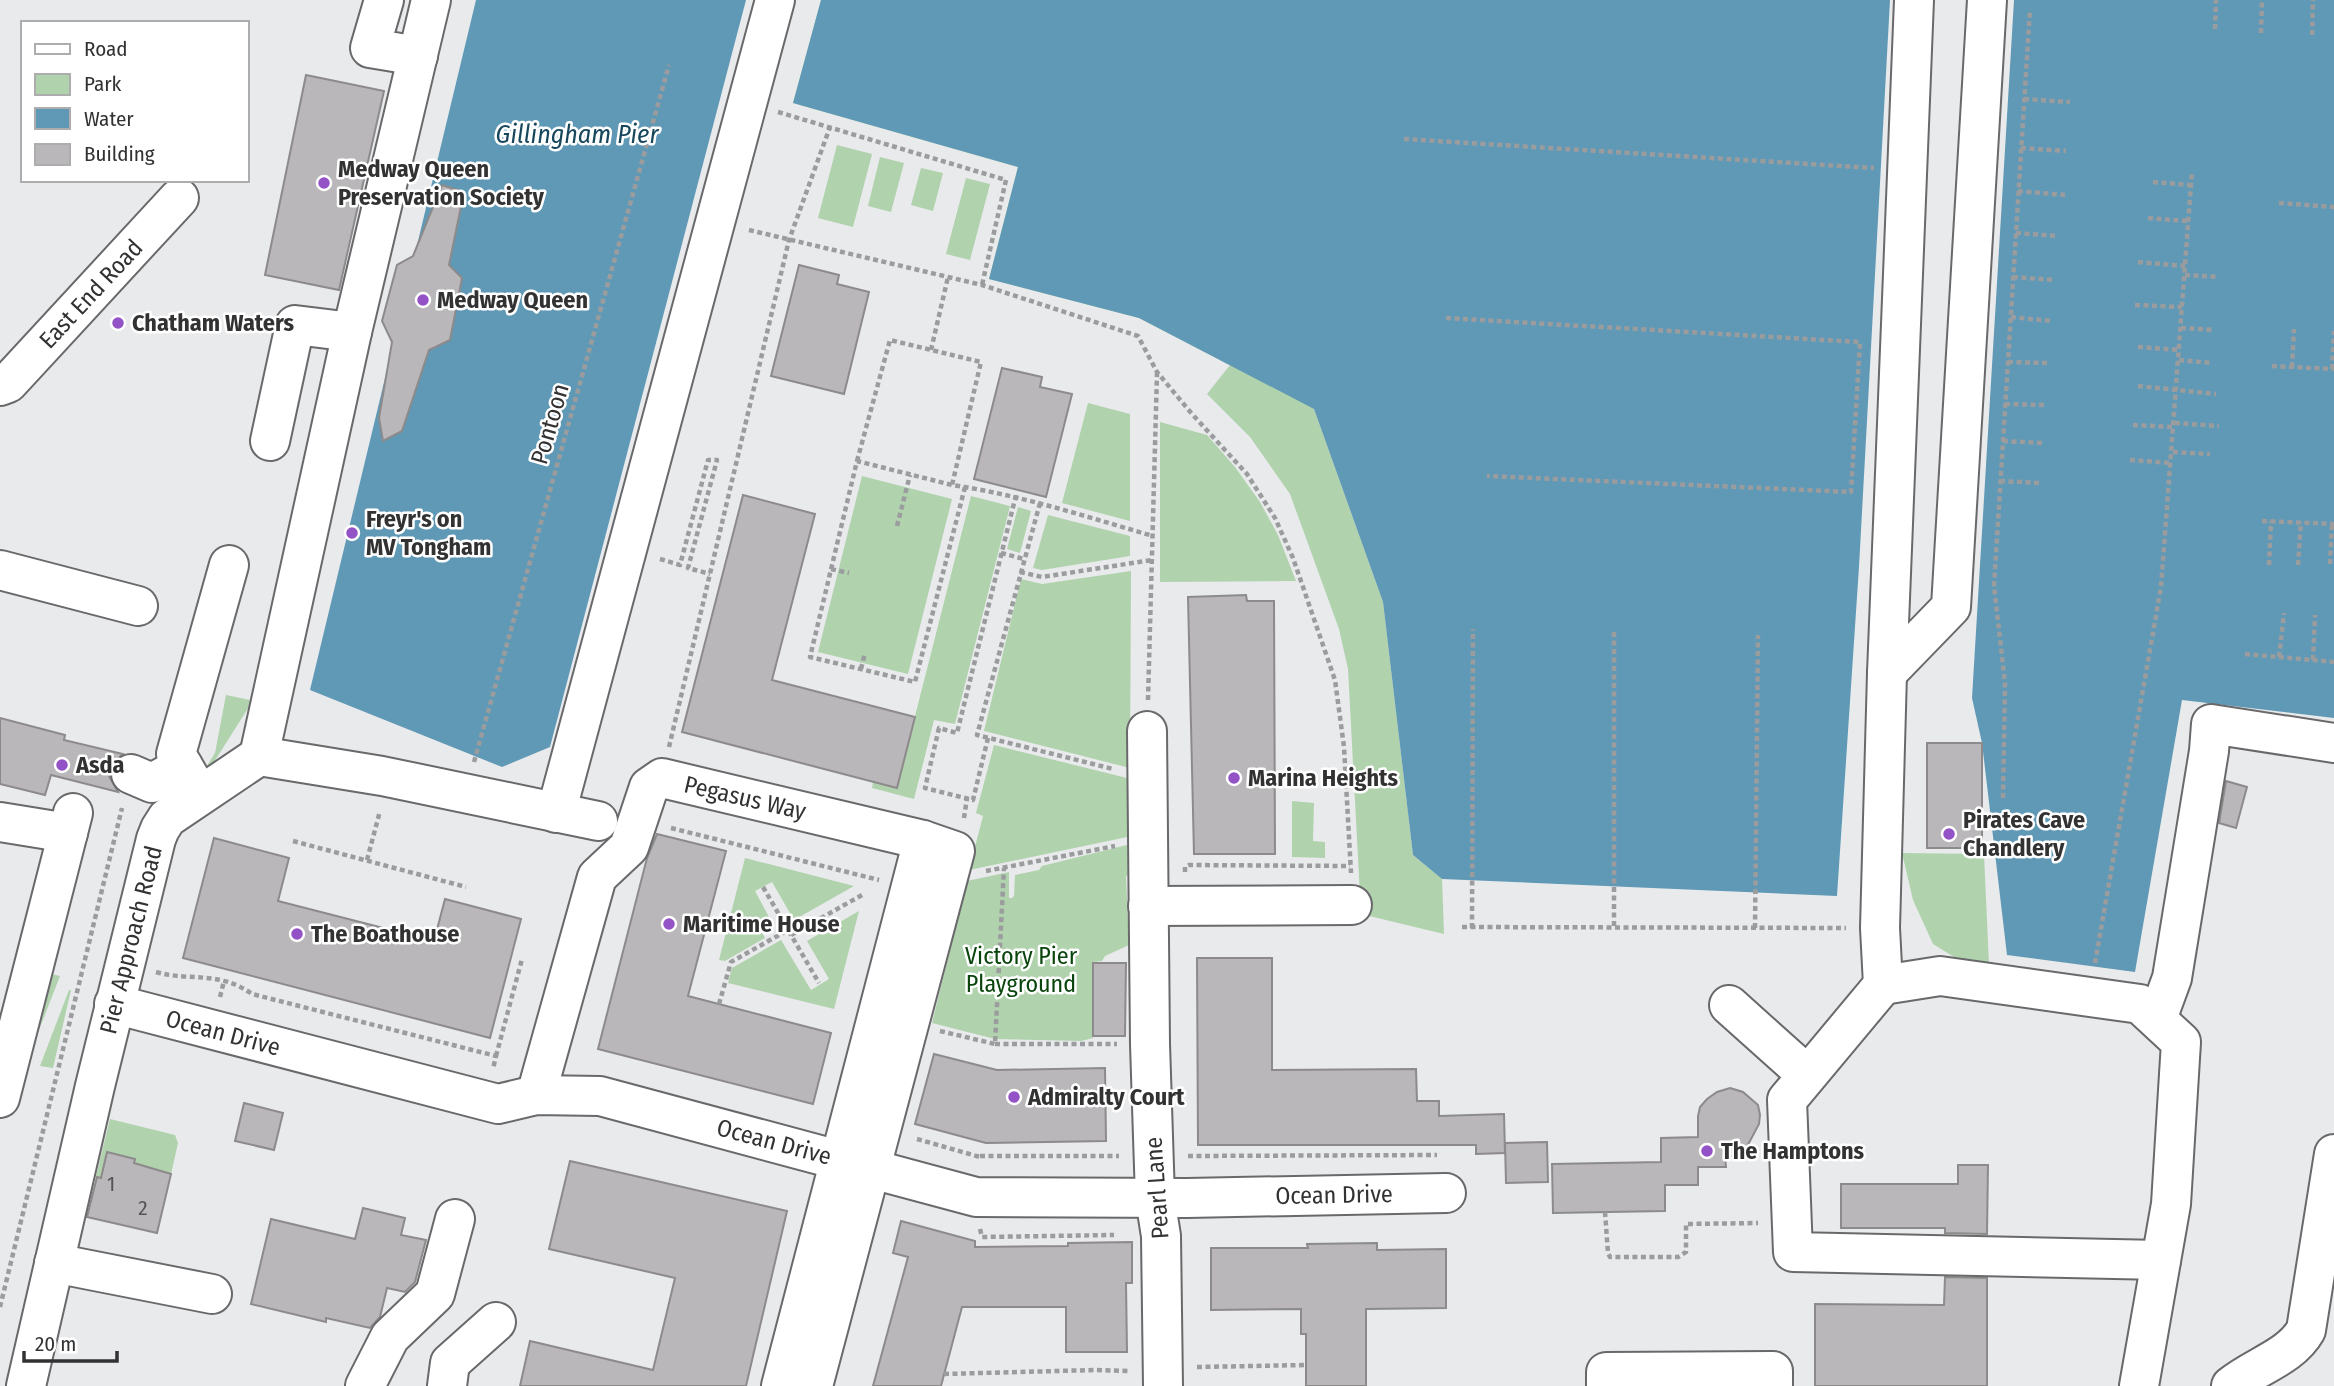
<svg xmlns="http://www.w3.org/2000/svg" width="2334" height="1386" font-family="'Fira Sans Condensed',sans-serif">
<style>
.green{fill:#b0d2ad}
.water{fill:#6099b6}
.building{fill:#b9b7b9;stroke:#8d8a8c;stroke-width:2}
.lines{fill:none;stroke-linecap:round;stroke-linejoin:round}
.minor-casing{stroke:#69696c;stroke-width:42}
.path{stroke:#9b9c9e;stroke-width:4.5;stroke-dasharray:5 3.5;stroke-linecap:butt}
.minor{stroke:#fff;stroke-width:38}
.poi-dot{fill:#9452c7;stroke:#fff;stroke-width:2.5}
.labels{text-anchor:middle;stroke-width:5;stroke-linejoin:round;paint-order:stroke}
.number-label{font-size:21px;fill:#545354}
.poi-label{font-size:24px;font-weight:bold;fill:#323233;stroke:#fff;text-anchor:start}
.street-label{font-size:24px;fill:#323233;stroke:#fff}
.park-label{font-size:24px;fill:#09450c;stroke:#fff}
.water-label{font-size:26px;font-style:italic;fill:#17475d;stroke:#fff}
</style>
<rect width="100%" height="100%" fill="#e9eaec"/>
<!-- green -->
<g class="green">
<polygon points="821,0 1314,409 1383,602 1413,855 1442,879 1444,934 1361,914 1348,669 1339,629 1290,494 1250,437 1207,394 1230,365 1139,318 989,279 1018,167 793,103"/>
<polygon points="837,145 872,154 853,227 818,218"/>
<polygon points="880,157 904,163 891,212 868,206"/>
<polygon points="921,168 943,173 933,211 911,205"/>
<polygon points="966,178 990,184 970,260 946,254"/>
<polygon points="1088,403 1130,414 1130,521 1062,503"/>
<polygon points="1160,422 1207,435 1235,467 1260,502 1278,535 1296,581 1160,582"/>
<polygon points="862,476 952,499 908,674 818,652"/>
<polygon points="971,496 1010,506 955,724 934,720 914,799 872,788 873,782 897,787"/>
<polygon points="1018,507 1031,511 1020,553 1007,549"/>
<polygon points="1048,515 1130,536 1130,556 1042,570 1033,568"/>
<polygon points="1131,571 1130,768 984,731 1021,579 1042,584"/>
<polygon points="257,671 260,672 252,702 214,762 207,766 215,753 226,695 250,700"/>
<polygon points="994,745 1131,779 1132,836 969,870 983,816 976,813"/>
<polygon points="1292,801 1314,803 1313,841 1325,842 1325,858 1292,857"/>
<polygon points="1131,844 1133,874 1126,876 1129,945 1105,956 1102,961 1093,962 1093,1038 1081,1041 995,1039 932,1023 967,881 1009,872 1009,898 1012,898 1014,896 1015,875 1039,870 1042,866"/>
<polygon points="1902,853 1984,854 1989,965 1954,957 1933,944 1913,900"/>
<polygon points="745,858 854,886 794,920 772,882 755,891 770,919 758,925 765,938 725,961 719,960"/>
<polygon points="859,911 834,1009 728,983 732,968 781,940 811,990 829,979 807,941"/>
<polygon points="47,973 60,976 27,1061"/>
<polygon points="69,990 71,990 53,1068 40,1066"/>
<polygon points="110,1119 175,1135 178,1143 171,1174 134,1163 134,1159 107,1153 101,1178 96,1176"/>
</g>
<!-- water -->
<g class="water">
<polygon points="476,0 746,0 550,747 502,767 310,690"/>
<polygon points="821,0 1890,0 1859,567 1837,896 1442,879 1413,855 1383,602 1314,409 1139,318 989,279 1018,167 793,103"/>
<polygon points="2014,0 2334,0 2334,718 2182,700 2135,972 2007,955 1982,743 1972,698"/>
</g>
<!-- building -->
<g class="building">
<polygon points="306,75 384,91 339,290 265,275"/>
<polygon points="442,185 464,192 449,265 462,278 450,340 429,350 402,431 383,441 379,418 392,342 382,321 397,265 413,256"/>
<polygon points="799,265 839,275 837,284 869,292 844,394 771,376"/>
<polygon points="1002,368 1042,377 1040,387 1072,394 1046,497 974,479"/>
<polygon points="743,495 815,514 772,680 915,717 897,788 682,732"/>
<polygon points="1246,595 1247,601 1274,601 1275,854 1194,854 1188,597"/>
<polygon points="0,718 65,735 64,740 123,754 111,765 109,776 118,792 51,775 45,795 0,784"/>
<rect x="1927" y="743" width="55" height="105"/>
<polygon points="2226,781 2247,787 2236,828 2219,823"/>
<polygon points="657,834 726,851 688,996 831,1033 813,1104 598,1049 647,858"/>
<polygon points="214,838 289,858 278,901 434,941 445,899 521,919 490,1038 183,958"/>
<polygon points="1197,958 1272,958 1272,1070 1416,1069 1417,1101 1439,1101 1439,1116 1504,1114 1505,1153 1476,1154 1476,1145 1198,1145"/>
<polygon points="1093,963 1126,963 1125,1036 1093,1036"/>
<polygon points="934,1054 997,1070 1105,1068 1106,1141 986,1143 915,1124"/>
<polygon points="1730,1088 1743,1092 1758,1105 1760,1115 1759,1124 1742,1156 1725,1156 1726,1167 1698,1167 1698,1185 1665,1185 1665,1211 1553,1213 1552,1164 1661,1162 1661,1138 1698,1137 1698,1116 1700,1107 1707,1099 1717,1092"/>
<polygon points="244,1103 283,1113 274,1150 235,1141"/>
<polygon points="1547,1142 1548,1182 1506,1183 1505,1143"/>
<polygon points="107,1152 135,1159 134,1163 171,1174 157,1233 87,1217 97,1177 101,1178"/>
<polygon points="570,1161 787,1211 746,1386 520,1386 530,1341 653,1370 675,1278 549,1249"/>
<polygon points="1958,1165 1988,1165 1987,1234 1945,1233 1945,1228 1841,1228 1841,1184 1958,1184"/>
<polygon points="363,1208 405,1218 401,1235 426,1240 415,1282 405,1292 387,1288 380,1317 370,1328 326,1318 326,1322 251,1304 271,1219 355,1239"/>
<polygon points="901,1221 975,1241 975,1247 1068,1246 1068,1243 1132,1242 1132,1283 1126,1283 1127,1352 1066,1352 1066,1307 962,1307 941,1386 873,1386 908,1257 893,1253"/>
<polygon points="1377,1243 1377,1250 1446,1249 1446,1308 1366,1309 1366,1386 1306,1386 1306,1334 1301,1334 1301,1309 1211,1310 1211,1248 1308,1248 1307,1244"/>
<polygon points="1945,1277 1987,1278 1987,1386 1815,1386 1815,1304 1944,1305"/>
</g>
<g class="lines">
<defs>
<g id="minor">
<polyline points="384,0 370,48 418,56"/>
<polyline points="1914,0 1887,673 1880,928 1883,985 1787,1100 1793,1252 2161,1260"/>
<polyline points="0,386 8,383 179,198"/>
<polyline points="270,441 295,325 352,332"/>
<polyline points="0,570 138,606"/>
<polyline points="1887,673 1951,607 1987,0"/>
<polyline points="1147,731 1150,1044 1155,1198 1161,1236 1163,1386"/>
<polyline points="259,756 352,332 431,0"/>
<polyline points="131,774 152,783 183,766"/>
<polyline points="200,795 176,754 229,565"/>
<polyline points="556,813 775,0"/>
<polyline points="0,822 68,833"/>
<polyline points="1148,906 1352,905"/>
<polyline points="1883,985 1940,976 2140,1004 2181,1042 2171,1204 2139,1386"/>
<polyline points="114,1004 498,1104 536,1095 600,1096 976,1197 1187,1198 1446,1193"/>
<polyline points="1729,1005 1807,1075"/>
<polyline points="2157,1019 2172,978 2209,751 2211,724 2334,743"/>
<polyline points="536,1095 597,877 629,847 649,787 662,778 923,840 955,851 813,1386"/>
<polyline points="0,1098 73,813"/>
<polyline points="54,1263 212,1294"/>
<polyline points="26,1386 95,1086 156,839 160,829 167,818 259,756 382,776 598,821"/>
<polyline points="365,1386 390,1337 435,1294 455,1219"/>
<polyline points="447,1386 450,1363 496,1322"/>
<polyline points="781,1386 923,840"/>
<polyline points="1606,1386 1606,1372 1773,1371 1773,1386"/>
<path d="M2231,1386C2255,1366 2290,1358 2306,1330L2334,1154"/>
</g>
</defs>
<!-- minor casing -->
<use href="#minor" class="minor-casing"/>
<!-- path -->
<g class="path">
<polyline points="2215,29 2216,0"/>
<polyline points="2261,33 2262,0"/>
<polyline points="2312,35 2313,0"/>
<polyline points="2024,99 2070,102"/>
<polyline points="778,112 1006,180 982,285"/>
<polyline points="1404,139 1874,168"/>
<polyline points="2021,148 2066,151"/>
<polyline points="2153,182 2191,185"/>
<polyline points="2018,191 2065,195"/>
<polyline points="2279,203 2334,207"/>
<polyline points="2148,218 2188,221"/>
<polyline points="749,230 982,285 1138,336 1157,372 1192,414 1247,474 1275,518 1293,558 1335,680 1344,747 1351,873"/>
<polyline points="2016,233 2057,236"/>
<polyline points="2138,262 2185,266"/>
<polyline points="2185,275 2218,277"/>
<polyline points="2013,277 2055,280"/>
<polyline points="2135,305 2182,307"/>
<polyline points="2011,317 2052,321"/>
<polyline points="1446,318 1860,342 1851,492 1487,476"/>
<polyline points="2181,328 2214,330"/>
<polyline points="2138,347 2180,350"/>
<polyline points="931,350 948,277"/>
<polyline points="2179,360 2212,363"/>
<polyline points="2008,362 2048,363"/>
<polyline points="2272,366 2334,369"/>
<polyline points="2292,367 2294,329"/>
<polyline points="2332,369 2334,331"/>
<polyline points="2138,386 2216,394"/>
<polyline points="2005,404 2045,405"/>
<polyline points="2175,423 2219,426"/>
<polyline points="2133,425 2174,427"/>
<polyline points="2003,441 2043,443"/>
<polyline points="2173,452 2210,454"/>
<polyline points="2130,460 2172,463"/>
<polyline points="857,461 890,340 981,362 952,485"/>
<polyline points="2000,481 2040,483"/>
<path d="M965,487L915,682L810,657L857,461L952,485C1021,495 1087,517 1153,536"/>
<polyline points="1040,503 977,735 1113,769"/>
<polyline points="2262,521 2334,524"/>
<polyline points="897,526 910,475"/>
<polyline points="1001,553 1024,559"/>
<polyline points="660,559 680,565 708,460 717,460 688,568 710,574"/>
<polyline points="2330,564 2332,524"/>
<polyline points="2269,565 2271,521"/>
<polyline points="2298,565 2301,522"/>
<polyline points="831,569 849,573"/>
<polyline points="1020,572 1042,577 1152,560"/>
<polyline points="1614,632 1614,928"/>
<polyline points="2245,654 2334,662"/>
<polyline points="2279,657 2284,613"/>
<polyline points="2313,660 2315,615"/>
<polyline points="861,669 865,653"/>
<polyline points="1148,700 1157,373"/>
<polyline points="988,738 973,800 925,788 939,728 957,733 1016,495"/>
<polyline points="669,747 789,240 830,127"/>
<polyline points="474,762 669,65"/>
<polyline points="2003,798 2005,683 1994,586 2030,9"/>
<polyline points="964,818 967,798"/>
<polyline points="671,828 879,880"/>
<polyline points="293,841 466,887"/>
<polyline points="367,860 380,811"/>
<polyline points="986,871 1115,846"/>
<polyline points="1185,872 1185,867 1189,865 1350,866"/>
<polyline points="763,887 819,983"/>
<polyline points="1462,927 1846,928"/>
<polyline points="1472,928 1473,629"/>
<polyline points="1755,928 1758,635"/>
<polyline points="791,935 862,895"/>
<polyline points="2095,963 2161,587 2192,171"/>
<path d="M156,972C192,982 218,970 252,994L496,1056L493,1069"/>
<polyline points="220,997 224,981"/>
<polyline points="719,1004 731,962 788,930"/>
<polyline points="940,1031 995,1044 1004,868"/>
<polyline points="995,1044 1117,1044"/>
<polyline points="496,1056 522,959"/>
<polyline points="917,1139 980,1157"/>
<polyline points="980,1156 1119,1156"/>
<polyline points="1188,1156 1437,1155"/>
<polyline points="1605,1212 1608,1253 1610,1257 1678,1257 1686,1252 1686,1224 1758,1223"/>
<polyline points="980,1229 982,1237 1114,1235"/>
<polyline points="0,1307 122,808"/>
<polyline points="1197,1367 1306,1365"/>
<polyline points="944,1374 1095,1370 1129,1371"/>
</g>
<!-- minor -->
<use href="#minor" class="minor"/>
</g>
<!-- markers -->
<g class="poi-dot">
<circle cx="324" cy="183" r="7"/>
<circle cx="423" cy="300" r="7"/>
<circle cx="118" cy="323" r="7"/>
<circle cx="352" cy="533" r="7"/>
<circle cx="62" cy="765" r="7"/>
<circle cx="1234" cy="778" r="7"/>
<circle cx="1949" cy="834" r="7"/>
<circle cx="669" cy="924" r="7"/>
<circle cx="297" cy="934" r="7"/>
<circle cx="1014" cy="1097" r="7"/>
<circle cx="1707" cy="1151" r="7"/>
</g>
<g class="labels">
<!-- number labels -->
<g class="number-label">
<text x="111" y="1191">1</text>
<text x="143" y="1215">2</text>
</g>
<!-- poi labels -->
<g class="poi-label">
<text x="338" y="177">Medway Queen<tspan x="338" dy="28">Preservation Society</tspan></text>
<text x="437" y="308">Medway Queen</text>
<text x="132" y="331">Chatham Waters</text>
<text x="366" y="527">Freyr's on<tspan x="366" dy="28">MV Tongham</tspan></text>
<text x="76" y="773">Asda</text>
<text x="1248" y="786">Marina Heights</text>
<text x="1963" y="828">Pirates Cave<tspan x="1963" dy="28">Chandlery</tspan></text>
<text x="683" y="932">Maritime House</text>
<text x="311" y="942">The Boathouse</text>
<text x="1028" y="1105">Admiralty Court</text>
<text x="1721" y="1159">The Hamptons</text>
</g>
<!-- street labels -->
<g class="street-label">
<text transform="translate(91 294) rotate(-47)" y="8">East End Road</text>
<text transform="translate(550 424) rotate(-74)" y="8">Pontoon</text>
<text transform="translate(745 798) rotate(13)" y="8">Pegasus Way</text>
<text transform="translate(131 940) rotate(-76)" y="8">Pier Approach Road</text>
<text transform="translate(223 1033) rotate(15)" y="8">Ocean Drive</text>
<text transform="translate(774 1142) rotate(15)" y="8">Ocean Drive</text>
<text transform="translate(1157 1188) rotate(-94)" y="8">Pearl Lane</text>
<text transform="translate(1334 1195) rotate(-1)" y="8">Ocean Drive</text>
</g>
<!-- park labels -->
<g class="park-label">
<text x="1021" y="964">Victory Pier<tspan x="1021" dy="28">Playground</tspan></text>
</g>
<!-- water labels -->
<g class="water-label">
<text x="577" y="143">Gillingham Pier</text>
</g>
</g>
<!-- legend -->
<rect x="21" y="21" width="228" height="161" fill="#ffffff" stroke="#adadad" stroke-width="2"/>
<rect x="35" y="44" width="35" height="10" fill="#ffffff" stroke="#adadad" stroke-width="2"/>
<text x="84" y="56" font-size="21" fill="#323233">Road</text>
<rect x="35" y="74" width="35" height="21" fill="#b0d2ad" stroke="#adadad" stroke-width="2"/>
<text x="84" y="91" font-size="21" fill="#323233">Park</text>
<rect x="35" y="108" width="35" height="21" fill="#6099b6" stroke="#adadad" stroke-width="2"/>
<text x="84" y="126" font-size="21" fill="#323233">Water</text>
<rect x="35" y="144" width="35" height="21" fill="#b9b7b9" stroke="#adadad" stroke-width="2"/>
<text x="84" y="161" font-size="21" fill="#323233">Building</text>
<!-- scale -->
<path d="M24 1351v10h93v-10" fill="none" stroke="#323233" stroke-width="3.5"/>
<text x="35" y="1351" font-size="21" fill="#323233" stroke="#ffffff" stroke-width="5" paint-order="stroke">20 m</text>
</svg>
